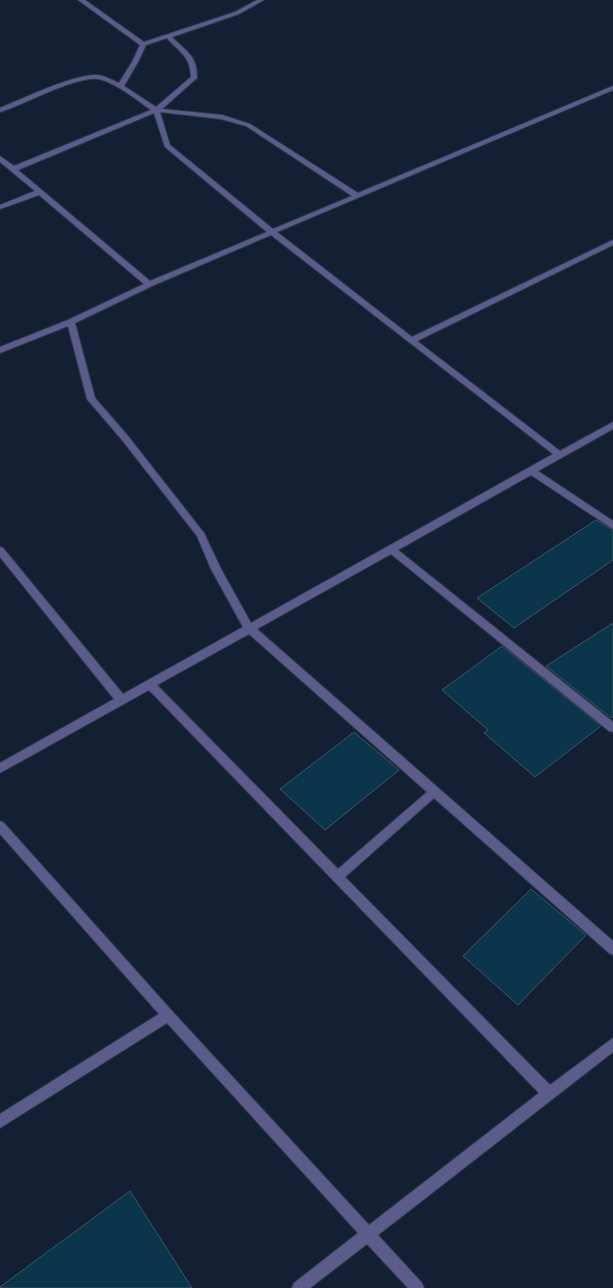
<svg xmlns="http://www.w3.org/2000/svg" width="613" height="1288" font-family="'Asap Condensed',sans-serif">
<style>
.building{fill:#0a354b;stroke:#3c5667}
.lines{fill:none;stroke-linecap:round;stroke-linejoin:round}
.minor-casing{stroke:#2e3a4c;stroke-width:2}
.minor{fill:#5b5c89;fill-rule:evenodd}
</style>
<rect width="100%" height="100%" fill="#132033"/>
<!-- building -->
<g class="building">
<polygon points="596,520 613,530 613,560 514,628 477,598"/>
<polygon points="613,623 613,717 611,718 546,666"/>
<polygon points="502,646 601,726 535,777 484,733 488,730 442,690"/>
<polygon points="354,732 399,770 325,830 280,789"/>
<polygon points="531,889 586,935 518,1005 463,956"/>
<polygon points="130,1191 192,1288 0,1288 0,1287"/>
</g>
<g class="lines">
<defs>
<path id="minor" d="M78,0H85L144,42L235,12L257,0H264L239,14L172,37C186,52 197,54 197,78L162,109L222,115L250,124L358,193L613,86V90L277,232L412,337L613,240V245L417,341L560,451L613,422V429L538,471L613,521V529L531,475L398,550L613,722V732L609,731L391,554L257,629L613,941V955L609,953L434,798L345,877L550,1085L613,1038V1052L378,1235L422,1283L424,1288H408L367,1244L310,1288H292L294,1283L358,1233L167,1023L0,1128V1114L159,1014L0,834V821L4,823L172,1011L369,1225L539,1093L149,690L0,773V763L114,699L0,557V547L3,548L123,694L243,627L211,569L197,536L122,440L87,399L68,326L0,353V347L68,320L144,284L39,195L0,209V205L35,191L0,162V156L14,166L151,110C137,100 115,82 98,79C75,76 24,105 0,112V108C24,98 72,75 96,75C104,75 112,80 119,83L132,62L140,45ZM167,38C180,53 190,55 191,77L156,107L124,86L138,62L146,45ZM160,112L221,119L246,126L352,196L273,229L170,145ZM154,113L165,147L267,232L150,281L18,170ZM271,235L553,454L251,623L221,569L204,533L128,436L95,398L75,323L152,286ZM249,634L427,792L338,869L157,685Z"/>
</defs>
<!-- minor casing -->
<use href="#minor" class="minor-casing"/>
<!-- minor -->
<use href="#minor" class="minor"/>
</g>
</svg>
